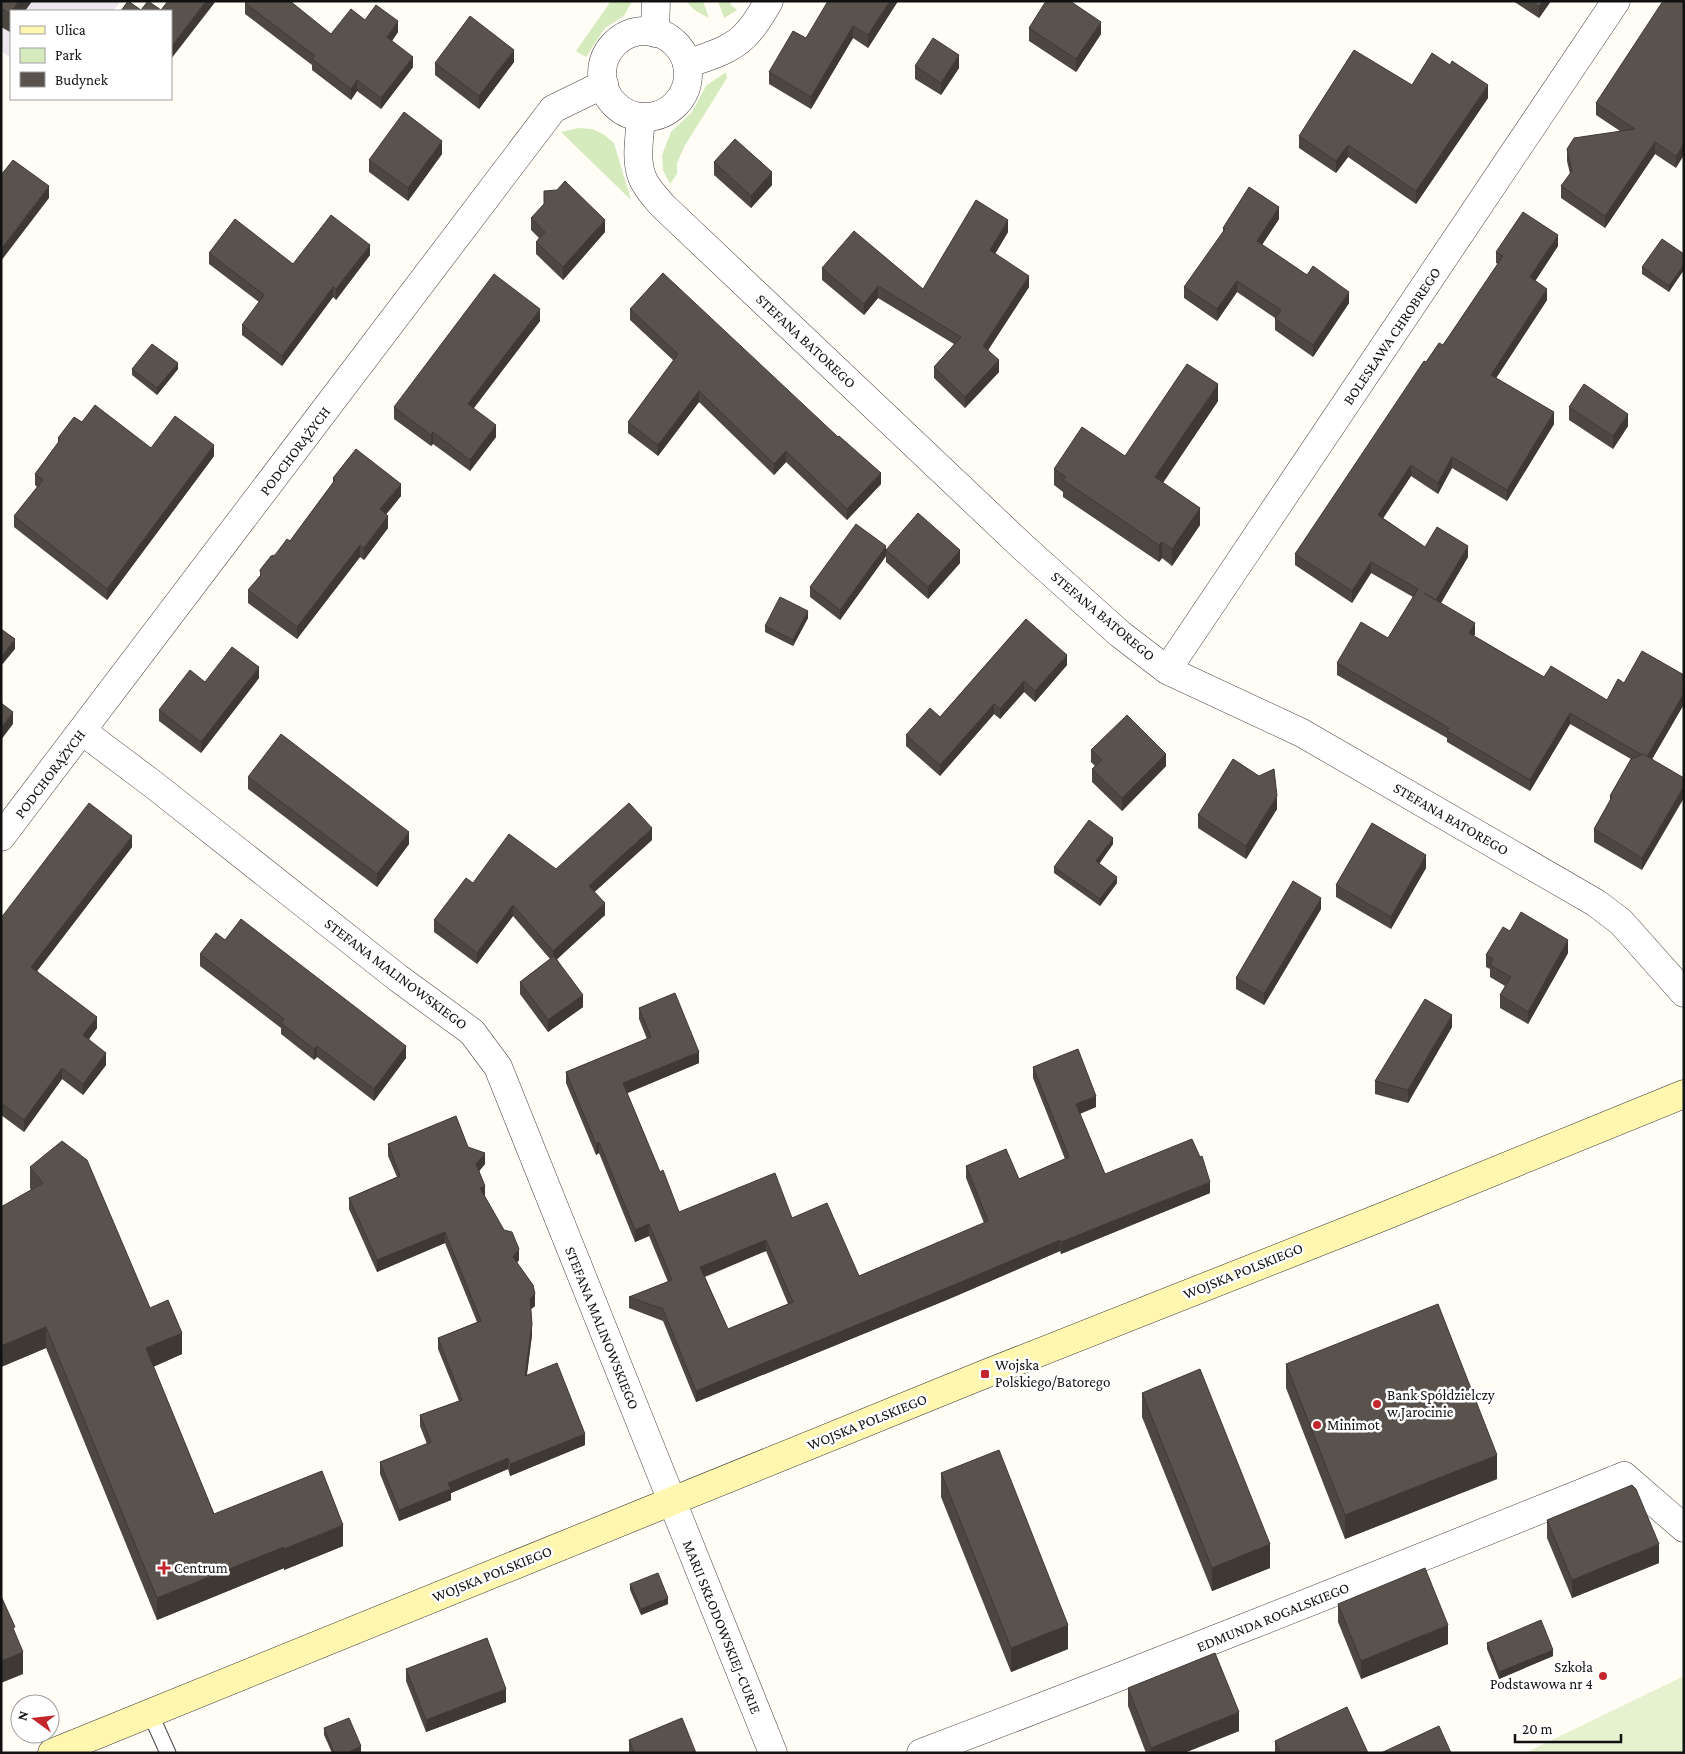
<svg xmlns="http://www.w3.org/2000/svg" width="1685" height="1754" font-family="'Crimson Pro',serif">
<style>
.industrial{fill:#eee6ef}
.green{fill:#d5ebbd}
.pitch{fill:#e6f2cf}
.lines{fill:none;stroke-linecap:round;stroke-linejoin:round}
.lane-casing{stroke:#444;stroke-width:17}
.street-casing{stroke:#444;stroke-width:29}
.secondary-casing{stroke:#333;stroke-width:29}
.lane{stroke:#fff;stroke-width:15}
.street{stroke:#fff;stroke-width:28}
.secondary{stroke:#fff6b0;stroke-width:28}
.wall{fill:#4d4742;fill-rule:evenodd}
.shaded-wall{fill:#3f3936}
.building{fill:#5a524d;stroke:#3f3936;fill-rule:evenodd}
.poi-dot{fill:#c4262e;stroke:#fff;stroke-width:2}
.labels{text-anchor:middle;stroke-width:5;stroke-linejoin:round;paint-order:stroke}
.street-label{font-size:15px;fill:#111;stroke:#fff}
.poi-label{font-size:15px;fill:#111;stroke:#fff;text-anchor:start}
</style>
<rect width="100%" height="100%" fill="#fffdf5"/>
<!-- industrial -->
<polygon class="industrial" points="1,1 121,1 113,11 11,11 11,58 1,51"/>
<!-- green -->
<g class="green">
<polygon points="611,1 632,1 624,16 605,28 586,57 576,51"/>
<path d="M687,1H703L709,18C701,14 692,10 687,1Z"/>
<polygon points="718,1 732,1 730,4 737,10 724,18"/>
<polygon points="726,72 727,78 684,147 677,163 677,174 670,184 663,170 662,155 671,132 692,112 706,86"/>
<polygon points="578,128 592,129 603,134 614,143 631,200 561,132"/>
</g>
<!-- pitch -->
<polygon class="pitch" points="1684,1676 1684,1753 1525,1753"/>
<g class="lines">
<defs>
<polyline id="lane" points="150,1713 168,1753"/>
<g id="street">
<circle cx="645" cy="74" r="43"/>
<polyline points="655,33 656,1"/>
<path d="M687,64C709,56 734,50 749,31C757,22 763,11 769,1"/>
<path d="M641,117C640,135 635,159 642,177C646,188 656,198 663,206L1024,548L1120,634L1167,670L1302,733L1596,903L1621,922L1684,993"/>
<polyline points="1167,670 1616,1"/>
<polyline points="82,731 154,785 398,978 472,1032 498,1067 773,1753"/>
<polyline points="1,837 553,109 604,84"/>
<path d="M921,1753C1157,1664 1390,1570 1624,1476L1684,1528"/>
</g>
<polyline id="secondary" points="52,1753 985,1374 1387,1215 1684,1094"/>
</defs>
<!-- lane casing -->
<use href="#lane" class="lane-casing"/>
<!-- street casing -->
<use href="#street" class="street-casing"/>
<!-- secondary casing -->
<use href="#secondary" class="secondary-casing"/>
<!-- lane -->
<use href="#lane" class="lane"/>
<!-- street -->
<use href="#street" class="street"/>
<!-- secondary -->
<use href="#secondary" class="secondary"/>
</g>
<!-- wall -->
<g class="wall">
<polygon points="1,1 32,1 10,32 1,27"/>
<polygon points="898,1 868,48 853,38 811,109 769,84 769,72 806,38"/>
<polygon points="1513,1 1551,1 1539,18"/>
<polygon points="1684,1 1676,168 1655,154 1605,228 1561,198 1561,186 1570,174 1567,161 1567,149 1620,131 1596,115 1596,103"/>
<polygon points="245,3 331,34 398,32 392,41 413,67 381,109 357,91 351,100 312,70 312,65 245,14"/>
<polygon points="1029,28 1101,34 1076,72 1029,41"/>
<polygon points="514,62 479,109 435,75 435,63"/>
<polygon points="915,66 959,68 941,95 915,79"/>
<polygon points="1412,85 1488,98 1416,204 1348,157 1336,173 1299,148 1299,136"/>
<polygon points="442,154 408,201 369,172 369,160"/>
<polygon points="714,162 772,185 751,208 714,175"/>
<polygon points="531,218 605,232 563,280 536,254 536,242 539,238 531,230"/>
<polygon points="1279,219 1262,245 1349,303 1313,357 1275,330 1275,318 1237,292 1217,321 1184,298 1184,287 1223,233 1223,228"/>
<polygon points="1008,232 995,254 1029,287 988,350 999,372 965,408 934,378 934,367 954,344 878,298 864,315 822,280 822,268 923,289"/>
<polygon points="1558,246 1535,281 1547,300 1496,378 1554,424 1507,501 1452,468 1438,494 1411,476 1383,518 1425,547 1468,557 1441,603 1475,634 1474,636 1544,677 1607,700 1624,683 1684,675 1684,704 1652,759 1642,870 1594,842 1594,829 1610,800 1610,796 1631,759 1570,724 1530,791 1447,742 1447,738 1337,675 1337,663 1388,638 1413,597 1371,573 1352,603 1295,565 1295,554 1426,362 1443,345 1498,264 1496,263 1496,252"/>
<polygon points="209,253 293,264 370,255 336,300 333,297 282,366 242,335 242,325 259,302 209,264"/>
<polygon points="1684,254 1669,292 1642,274 1642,267"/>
<polygon points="630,309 881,484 847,520 786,462 774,475 699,402 658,456 628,433 628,422 674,361 630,320"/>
<polygon points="540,321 473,408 496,437 470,471 433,444 431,446 394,419 394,407"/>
<polygon points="132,369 178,369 157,395 132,375"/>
<polygon points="1218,401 1163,483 1200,525 1172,566 1162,558 1159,562 1063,497 1063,492 1054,485 1054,469 1125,456"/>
<polygon points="1569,407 1628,426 1613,449 1569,420"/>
<polygon points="82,422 151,448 214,456 107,600 14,527 14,516 37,487 35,485 35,474 58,443 58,438"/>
<polygon points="333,478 401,496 386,514 388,528 364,560 360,557 297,639 248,603 248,590 260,576 260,570 290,541 333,483"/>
<polygon points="886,550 960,563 928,599 886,562"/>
<polygon points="886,556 840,620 810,597 810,587"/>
<polygon points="808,618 793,646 765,632 765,626"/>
<polygon points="1026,619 1067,665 1035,702 1024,692 1000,719 994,714 940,776 906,746 906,735 940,717"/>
<polygon points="259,678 201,753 159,721 159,710 205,682"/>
<polygon points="1091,750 1166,766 1122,811 1092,782 1092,769 1095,766 1091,762"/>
<polygon points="248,777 409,844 377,887 248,789"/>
<polygon points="1277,809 1246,859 1198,828 1198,815"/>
<polygon points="652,840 594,892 605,915 557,959 583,1007 548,1032 520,994 520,982 550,959 513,916 477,964 434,932 434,920 473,883 556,869"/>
<polygon points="1113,844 1099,864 1117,883 1100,906 1054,873 1054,867"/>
<polygon points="132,847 37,971 97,1028 89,1039 106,1065 83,1095 62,1079 24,1132 1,1115 1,918"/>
<polygon points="1426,868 1391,929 1336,897 1336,885"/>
<polygon points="1321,909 1264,1005 1236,989 1236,978"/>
<polygon points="1510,931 1568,953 1528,1024 1500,1008 1500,995 1505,986 1490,977 1490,969 1486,967 1486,955"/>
<polygon points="225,940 406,1058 374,1101 317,1057 314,1060 281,1034 281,1028 200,966 200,954"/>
<path d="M639,1008L699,1063L627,1093L660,1172L679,1212L792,1218L859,1276L984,1223L966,1178V1166L1019,1179L1065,1159L1033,1078V1067L1096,1107L1080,1114L1105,1174L1210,1193L1061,1254L1060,1251L949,1299L696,1402L663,1321L629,1308V1297L668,1282L649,1236L635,1242L599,1153L596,1155L566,1083V1072L647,1039L639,1019ZM766,1251L788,1304L728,1329L705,1277Z"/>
<polygon points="1452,1027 1408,1103 1375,1094 1375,1081"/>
<polygon points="388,1144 468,1147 485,1164 479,1171 485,1197 519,1260 517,1262 535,1306 531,1309 532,1335 527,1375 585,1445 510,1476 508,1469 451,1493 451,1500 399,1521 380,1474 380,1462 427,1444 420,1426 420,1415 459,1401 438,1349 438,1338 477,1322 445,1243 377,1272 349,1209 349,1198 397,1177 388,1156"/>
<polygon points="30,1167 150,1308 182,1354 153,1367 214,1514 343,1546 284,1570 284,1568 157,1620 46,1348 1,1367 1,1207 31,1190 30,1188"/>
<polygon points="1286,1364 1497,1479 1345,1539 1286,1388"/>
<polygon points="1142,1393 1270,1568 1212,1591 1142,1417"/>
<polygon points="941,1473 1068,1649 1011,1672 941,1497"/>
<polygon points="1547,1520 1659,1563 1572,1598 1547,1538"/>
<polygon points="630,1584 668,1604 641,1615 630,1590"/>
<polygon points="1338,1604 1448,1644 1361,1679 1338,1622"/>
<polygon points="1487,1643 1553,1656 1499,1679 1487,1649"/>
<polygon points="406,1669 506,1702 426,1732 406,1681"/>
<polygon points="1128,1688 1239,1731 1184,1753 1146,1753 1128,1706"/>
<polygon points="324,1728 361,1753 332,1753 324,1735"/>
<polygon points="629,1740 696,1753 629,1753"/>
<polygon points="1275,1741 1368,1753 1275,1753"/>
</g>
<!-- shaded-wall -->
<g class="shaded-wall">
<polygon points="19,1 32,1 25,11 11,11"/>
<polygon points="206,1 216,1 171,59 171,47"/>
<polygon points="890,1 898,1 868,48 868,35"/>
<polygon points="1543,1 1551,1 1539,18 1539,7"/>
<polygon points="11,12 11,30 10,32 10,14"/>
<polygon points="398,21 398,32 387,48 387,37"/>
<polygon points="1101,22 1101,34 1076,72 1076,59"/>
<polygon points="853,26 853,38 811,109 811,97"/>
<polygon points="514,50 514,62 479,109 479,96"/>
<polygon points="959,55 959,68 941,95 941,83"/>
<polygon points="413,57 413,67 381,109 381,98"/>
<polygon points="357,80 357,91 351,100 351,89"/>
<polygon points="1488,85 1488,98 1416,204 1416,191"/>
<polygon points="442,141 442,154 408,201 408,188"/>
<polygon points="1655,142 1655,154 1605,228 1605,216"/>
<polygon points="1684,143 1684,155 1676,168 1676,156"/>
<polygon points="1348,145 1348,157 1336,173 1336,161"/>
<polygon points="772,172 772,185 751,208 751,196"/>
<polygon points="49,186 49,198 1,261 1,249"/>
<polygon points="1279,207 1279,219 1257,252 1257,241"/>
<polygon points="605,220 605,232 563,280 563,267"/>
<polygon points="1008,220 1008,232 990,262 990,250"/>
<polygon points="1558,235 1558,246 1530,289 1530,277"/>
<polygon points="370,245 370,255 336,300 336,289"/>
<polygon points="1684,264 1684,270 1669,292 1669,286"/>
<polygon points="1029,276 1029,287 983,358 983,346"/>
<polygon points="1237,281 1237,292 1217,321 1217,309"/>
<polygon points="878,286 878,298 864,315 864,304"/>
<polygon points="333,287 333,297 282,366 282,356"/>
<polygon points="1547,289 1547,300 1491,386 1491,375"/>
<polygon points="1349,292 1349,303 1313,357 1313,345"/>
<polygon points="540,309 540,321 468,416 468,404"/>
<polygon points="999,360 999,372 965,408 965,397"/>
<polygon points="178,363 178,369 157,395 157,388"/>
<polygon points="1218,384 1218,401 1155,494 1155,477"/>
<polygon points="699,391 699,402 658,456 658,445"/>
<polygon points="1554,412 1554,424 1507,501 1507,490"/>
<polygon points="1628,414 1628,426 1613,449 1613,436"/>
<polygon points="496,425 496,437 470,471 470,460"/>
<polygon points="433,432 433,444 431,446 431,435"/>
<polygon points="214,445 214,456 107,600 107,589"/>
<polygon points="786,451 786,462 774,475 774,464"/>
<polygon points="1452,457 1452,468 1438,494 1438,483"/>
<polygon points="1411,465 1411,476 1378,526 1378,515"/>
<polygon points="881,473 881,484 847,520 847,509"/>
<polygon points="401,484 401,496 380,522 380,509"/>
<polygon points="1200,508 1200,525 1172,566 1172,549"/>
<polygon points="388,516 388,528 364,560 364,548"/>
<polygon points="1162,542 1162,558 1159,562 1159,545"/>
<polygon points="360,545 360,557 297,639 297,627"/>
<polygon points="886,546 886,556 840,620 840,610"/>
<polygon points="1468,546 1468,557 1436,611 1436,600"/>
<polygon points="960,550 960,563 928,599 928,587"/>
<polygon points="1371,562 1371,573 1352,603 1352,591"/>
<polygon points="808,611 808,618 793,646 793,640"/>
<polygon points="1475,623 1475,634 1469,644 1469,633"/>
<polygon points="15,639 15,649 1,666 1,657"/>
<polygon points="1067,655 1067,665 1035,702 1035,691"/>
<polygon points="259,667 259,678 201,753 201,742"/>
<polygon points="1024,681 1024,692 1000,719 1000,709"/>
<polygon points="1684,693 1684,704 1647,768 1647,757"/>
<polygon points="994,704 994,714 940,776 940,765"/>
<polygon points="13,712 13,724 1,740 1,728"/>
<polygon points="1570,713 1570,724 1530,791 1530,780"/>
<polygon points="1166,754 1166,766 1122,811 1122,798"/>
<polygon points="1684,786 1684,798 1642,870 1642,858"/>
<polygon points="1277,796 1277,809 1246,859 1246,846"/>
<polygon points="652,828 652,840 589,897 589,886"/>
<polygon points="409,832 409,844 377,887 377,874"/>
<polygon points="132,836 132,847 31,979 31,967"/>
<polygon points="1113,838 1113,844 1096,868 1096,861"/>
<polygon points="1426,855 1426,868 1391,929 1391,917"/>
<polygon points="1117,877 1117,883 1100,906 1100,899"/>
<polygon points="1321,898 1321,909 1264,1005 1264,994"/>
<polygon points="605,903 605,915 553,963 553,951"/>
<polygon points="513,905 513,916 477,964 477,953"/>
<polygon points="1568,940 1568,953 1528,1024 1528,1012"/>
<polygon points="583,995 583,1007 548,1032 548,1020"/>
<polygon points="1452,1015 1452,1027 1408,1103 1408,1090"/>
<polygon points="97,1017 97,1028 83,1047 83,1035"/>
<polygon points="317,1046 317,1057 314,1060 314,1049"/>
<polygon points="406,1046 406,1058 374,1101 374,1089"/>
<polygon points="699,1052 699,1063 623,1095 623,1083"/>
<polygon points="106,1053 106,1065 83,1095 83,1084"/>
<polygon points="62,1068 62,1079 24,1132 24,1120"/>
<polygon points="1096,1096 1096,1107 1076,1115 1076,1104"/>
<polygon points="599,1142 599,1153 596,1155 596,1144"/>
<polygon points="485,1153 485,1164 476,1175 476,1164"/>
<polygon points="1210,1182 1210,1193 1061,1254 1061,1242"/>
<polygon points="485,1186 485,1197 480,1188"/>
<polygon points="649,1224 649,1236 635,1242 635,1230"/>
<polygon points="445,1232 445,1243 377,1272 377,1260"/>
<polygon points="766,1240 766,1251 700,1278 700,1267"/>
<polygon points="1060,1240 1060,1251 949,1299 696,1402 696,1391"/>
<polygon points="519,1249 519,1260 513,1268 513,1257"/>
<polygon points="535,1294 535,1306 530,1310 530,1299"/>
<polygon points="532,1324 532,1335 525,1387 525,1376"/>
<polygon points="46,1327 46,1348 1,1367 1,1346"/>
<polygon points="182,1333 182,1354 146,1370 146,1348"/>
<polygon points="585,1434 585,1445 510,1476 510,1464"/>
<polygon points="1497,1455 1497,1479 1345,1539 1345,1515"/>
<polygon points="508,1458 508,1469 451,1493 451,1500 399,1521 399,1510 448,1483"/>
<polygon points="343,1525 343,1546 284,1570 284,1549"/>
<polygon points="1270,1544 1270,1568 1212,1591 1212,1568"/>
<polygon points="1659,1544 1659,1563 1572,1598 1572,1580"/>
<polygon points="284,1547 284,1568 157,1620 157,1598"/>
<polygon points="668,1598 668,1604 641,1615 641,1609"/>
<polygon points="1068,1625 1068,1649 1011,1672 1011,1648"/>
<polygon points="1448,1625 1448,1644 1361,1679 1361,1661"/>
<polygon points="1553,1650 1553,1656 1499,1679 1499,1672"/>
<polygon points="23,1652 23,1674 1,1683 1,1661"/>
<polygon points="506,1689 506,1702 426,1732 426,1720"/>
<polygon points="1239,1712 1239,1731 1184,1753 1151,1753 1151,1748"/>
<polygon points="361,1746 361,1753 347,1753"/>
</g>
<!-- building -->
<g class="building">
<polygon points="1,1 19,1 10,14 1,8"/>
<polygon points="128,1 141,10 148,1 161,10 168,1 206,1 171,47 171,11 121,11"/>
<polygon points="247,1 290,1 331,34 351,9 365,20 376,5 398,21 387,37 413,57 381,98 357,80 351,89 312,59 315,56 245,3"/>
<polygon points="828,1 890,1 868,35 853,26 811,97 769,72 793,31 806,38"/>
<polygon points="1046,1 1070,1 1101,22 1076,59 1029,28"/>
<polygon points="1530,1 1543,1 1539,7"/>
<polygon points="1663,1 1684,1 1684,143 1676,156 1655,142 1605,216 1561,186 1572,171 1567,149 1574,138 1635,129 1596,103"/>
<polygon points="470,16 514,50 479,96 435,63"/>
<polygon points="933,38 959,55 941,83 915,66"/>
<polygon points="1354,50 1412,85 1432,53 1450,65 1452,61 1488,85 1416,191 1348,145 1336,161 1299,136"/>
<polygon points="404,112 442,141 408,188 369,160"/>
<polygon points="735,139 772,172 751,196 714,162"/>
<polygon points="13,160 49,186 1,249 1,175"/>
<polygon points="565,181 605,220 563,267 536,242 545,232 531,218 544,204 544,191 557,190"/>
<polygon points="1249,187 1279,207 1257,241 1307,275 1313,266 1349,292 1313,345 1275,319 1281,310 1237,281 1217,309 1184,287 1225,229 1223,228"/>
<polygon points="976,200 1008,220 990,250 1029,276 983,346 999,360 965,397 934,367 961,337 878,286 864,304 822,268 854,231 923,289"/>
<polygon points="1523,212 1558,235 1530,277 1547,289 1491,375 1554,412 1507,490 1452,457 1438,483 1411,465 1378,515 1425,547 1437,527 1468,546 1436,600 1424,593 1475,623 1469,633 1544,677 1551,666 1607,700 1618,679 1624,683 1642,651 1684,675 1684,693 1647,757 1643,754 1642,755 1570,713 1530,780 1447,731 1449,728 1337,663 1361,622 1388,638 1418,589 1371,562 1352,591 1295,554 1424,361 1426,362 1439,343 1443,345 1503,256 1496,252"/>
<polygon points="331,215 370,245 336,289 333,287 282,356 242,325 264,295 209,253 235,219 293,264"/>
<polygon points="1662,239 1684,254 1684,264 1669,286 1642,267"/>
<polygon points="663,273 838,437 839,436 881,473 847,509 786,451 774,464 699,391 658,445 628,422 678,354 630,309"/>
<polygon points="494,274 540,309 468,404 496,425 470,460 433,432 431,435 394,407"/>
<polygon points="152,344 178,363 157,388 132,369"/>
<polygon points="1187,364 1218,384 1155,477 1200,508 1172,549 1162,542 1159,545 1063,480 1066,477 1054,469 1082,427 1125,456"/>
<polygon points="1584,384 1628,414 1613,436 1569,407"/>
<polygon points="95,405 151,448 175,416 214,445 107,589 14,516 43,480 35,474 60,440 58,438 74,417 82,422"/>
<polygon points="356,449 401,484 380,509 388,516 364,548 360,545 297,627 248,590 261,575 260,570 271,556 275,555 287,539 290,541 335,480 333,478"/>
<polygon points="918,513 960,550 928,587 886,550"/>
<polygon points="856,524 886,546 840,610 810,587"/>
<polygon points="780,597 808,611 793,640 765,626"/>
<polygon points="1026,619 1067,655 1035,691 1024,681 1000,709 994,704 940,765 906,735 930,708 940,717"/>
<polygon points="1,629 15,639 1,657"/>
<polygon points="232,647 259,667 201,742 159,710 190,670 205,682"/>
<polygon points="1,703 13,712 1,728"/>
<polygon points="1127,715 1166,754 1122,798 1092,769 1102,760 1091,750"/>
<polygon points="281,734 409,832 377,874 248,777"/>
<polygon points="1643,754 1684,778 1684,786 1642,858 1594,829 1612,797 1610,796 1631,759"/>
<polygon points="1233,759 1259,776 1274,769 1277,796 1246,846 1198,815"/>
<polygon points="89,803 132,836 31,967 97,1017 83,1035 106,1053 83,1084 62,1068 24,1120 1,1103 1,918"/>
<polygon points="629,803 652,828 589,886 605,903 553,951 513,905 477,953 434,920 466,878 473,883 509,834 556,869"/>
<polygon points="1089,820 1113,838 1096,861 1117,877 1100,899 1054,867"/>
<polygon points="1372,823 1426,855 1391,917 1336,885"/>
<polygon points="1293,881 1321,898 1264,994 1236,978"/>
<polygon points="1521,912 1568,940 1528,1012 1500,995 1511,977 1490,965 1493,959 1486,955 1503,927 1510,931"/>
<polygon points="241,919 406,1046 374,1089 317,1046 314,1049 281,1023 284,1019 200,954 216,933 225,940"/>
<polygon points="554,956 583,995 548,1020 520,982"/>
<path d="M675,993L699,1052L623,1083L660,1172L663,1170L679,1212L775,1173L792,1218L827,1203L859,1276L988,1221L966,1166L1006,1149L1019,1179L1069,1157L1033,1067L1078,1049L1096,1096L1076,1104L1105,1174L1192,1139L1200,1157L1202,1156L1210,1182L1061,1242L1060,1240L949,1287L696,1391L663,1309L629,1297L672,1280L649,1224L635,1230L599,1142L596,1144L566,1072L651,1037L639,1008ZM766,1240L793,1302L728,1329L700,1267Z"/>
<polygon points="1425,999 1452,1015 1408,1090 1375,1081"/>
<polygon points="456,1116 468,1147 485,1153 476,1164 485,1186 480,1188 504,1230 512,1232 519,1249 513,1257 533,1285 535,1294 530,1299 532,1324 525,1376 557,1363 585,1434 510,1464 508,1458 448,1483 451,1489 399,1510 380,1462 431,1442 420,1415 462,1400 438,1338 481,1321 445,1232 377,1260 349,1198 400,1176 388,1144"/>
<polygon points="62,1141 87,1160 150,1308 168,1300 182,1333 146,1348 214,1514 322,1471 343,1525 284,1549 284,1547 157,1598 46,1327 1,1346 1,1207 43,1183 30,1167"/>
<polygon points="1438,1304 1497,1455 1345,1515 1286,1364"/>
<polygon points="1200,1369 1270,1544 1212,1568 1142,1393"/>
<polygon points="999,1450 1068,1625 1011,1648 941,1473"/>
<polygon points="1632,1485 1636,1489 1659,1544 1572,1580 1547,1520"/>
<polygon points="1425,1568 1448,1625 1361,1661 1338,1604"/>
<polygon points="658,1573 668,1598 641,1609 630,1584"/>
<polygon points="1,1596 15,1627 13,1628 23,1652 1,1661"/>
<polygon points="1541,1620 1553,1650 1499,1672 1487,1643"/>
<polygon points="487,1638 506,1689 426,1720 406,1669"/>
<polygon points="1215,1653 1239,1712 1151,1748 1128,1688"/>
<polygon points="1347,1707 1368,1753 1281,1753 1275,1741"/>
<polygon points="349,1718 361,1746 347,1753 334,1753 324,1728"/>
<polygon points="682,1718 696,1753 634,1753 629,1740"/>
<polygon points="1439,1726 1451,1753 1381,1753"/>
</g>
<!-- markers -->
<g class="poi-dot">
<rect x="980" y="1369" width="10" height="10" rx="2.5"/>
<circle cx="1377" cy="1404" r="5"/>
<circle cx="1317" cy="1425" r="5"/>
<path d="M161.5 1560.5h5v5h5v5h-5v5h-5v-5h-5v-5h5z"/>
<circle cx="1603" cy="1676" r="5"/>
</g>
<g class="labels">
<!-- street labels -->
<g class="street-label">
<text transform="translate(1392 336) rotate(-56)" y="5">BOLESŁAWA CHROBREGO</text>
<text transform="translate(806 341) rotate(43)" y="5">STEFANA BATOREGO</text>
<text transform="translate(295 451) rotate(-53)" y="5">PODCHORĄŻYCH</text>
<text transform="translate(1103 616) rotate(40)" y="5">STEFANA BATOREGO</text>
<text transform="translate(50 774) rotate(-53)" y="5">PODCHORĄŻYCH</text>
<text transform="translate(1451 819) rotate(30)" y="5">STEFANA BATOREGO</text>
<text transform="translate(396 974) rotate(37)" y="5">STEFANA MALINOWSKIEGO</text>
<text transform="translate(1243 1271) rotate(-22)" y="5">WOJSKA POLSKIEGO</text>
<text transform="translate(602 1328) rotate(68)" y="5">STEFANA MALINOWSKIEGO</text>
<text transform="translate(867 1422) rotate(-22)" y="5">WOJSKA POLSKIEGO</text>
<text transform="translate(492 1574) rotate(-22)" y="5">WOJSKA POLSKIEGO</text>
<text transform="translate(1273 1617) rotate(-22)" y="5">EDMUNDA ROGALSKIEGO</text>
<text transform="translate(722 1627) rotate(68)" y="5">MARII SKŁODOWSKIEJ-CURIE</text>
</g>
<!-- poi labels -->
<g class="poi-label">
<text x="995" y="1370">Wojska<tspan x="995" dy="17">Polskiego/Batorego</tspan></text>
<text x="1387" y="1400">Bank Spółdzielczy<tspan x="1387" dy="17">w Jarocinie</tspan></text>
<text x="1327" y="1430">Minimot</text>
<text x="174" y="1573">Centrum</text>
<text x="1593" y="1672" text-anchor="end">Szkoła<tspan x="1593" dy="17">Podstawowa nr 4</tspan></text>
</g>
</g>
<!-- border -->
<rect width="1685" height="1754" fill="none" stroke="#111111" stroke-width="5"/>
<!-- legend -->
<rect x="10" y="10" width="162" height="90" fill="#ffffff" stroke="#a0a0a0"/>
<rect x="20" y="26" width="25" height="8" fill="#fff6b0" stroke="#a0a0a0"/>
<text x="55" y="35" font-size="15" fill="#111111">Ulica</text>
<rect x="20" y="48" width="25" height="15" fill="#d5ebbd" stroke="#a0a0a0"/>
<text x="55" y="60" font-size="15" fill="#111111">Park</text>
<rect x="20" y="72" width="25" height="15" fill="#5a524d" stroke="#a0a0a0"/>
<text x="55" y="85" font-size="15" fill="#111111">Budynek</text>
<!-- north arrow -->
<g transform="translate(35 1719) rotate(285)"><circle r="24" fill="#ffffff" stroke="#a0a0a0"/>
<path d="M0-4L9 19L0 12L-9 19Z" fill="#c4262e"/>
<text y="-8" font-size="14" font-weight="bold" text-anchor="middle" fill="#111111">N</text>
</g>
<!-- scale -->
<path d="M1515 1734v8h106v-8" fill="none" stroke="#111111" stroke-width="2.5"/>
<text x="1522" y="1734" font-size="15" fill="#111111" stroke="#ffffff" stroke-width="4" paint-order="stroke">20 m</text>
</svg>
